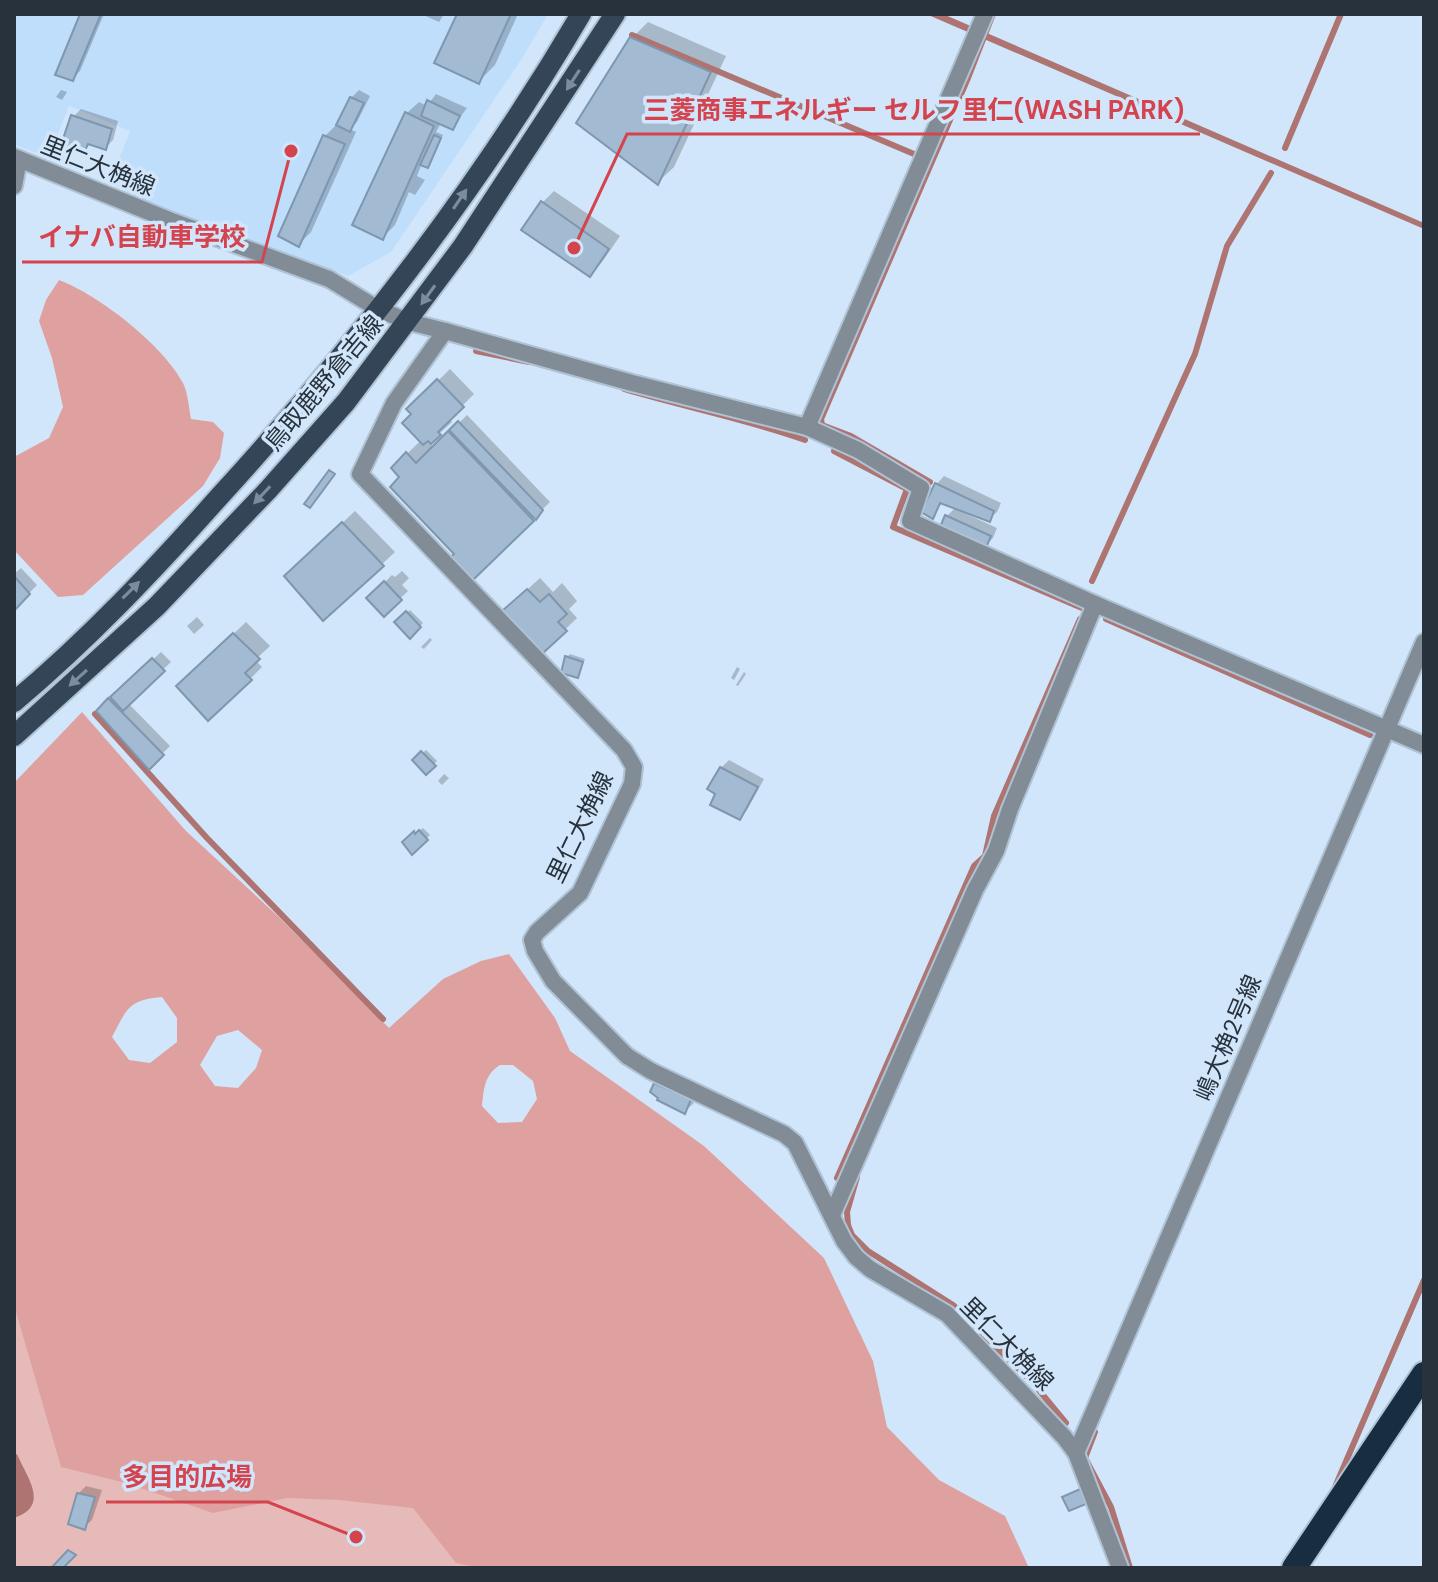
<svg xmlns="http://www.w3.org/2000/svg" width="1438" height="1582" font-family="'DM Sans','Noto Sans JP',sans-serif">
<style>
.built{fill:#bedefc}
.green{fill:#e6bab8}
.forest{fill:#dfa19f;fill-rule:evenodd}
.water{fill:#ad7472}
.shadow{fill:#0003}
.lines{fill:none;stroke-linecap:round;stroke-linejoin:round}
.stream{stroke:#ad7472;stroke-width:6}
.building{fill:#a2bbd3;stroke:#7e97ae;stroke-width:2}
.minor-casing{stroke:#afc2d4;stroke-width:20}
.primary-casing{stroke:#afc2d4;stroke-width:24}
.motorway-casing{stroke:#afc2d4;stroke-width:28}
.minor{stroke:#818c96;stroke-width:16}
.primary{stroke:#334556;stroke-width:20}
.motorway{stroke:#182d40;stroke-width:24}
.oneway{fill:#7a8da0}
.labels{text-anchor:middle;stroke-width:7;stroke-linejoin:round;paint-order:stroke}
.street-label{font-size:24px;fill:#28323c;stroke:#d1e6fa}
.leader{fill:none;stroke:#d4444e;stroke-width:3}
.callout-dot{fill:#d4444e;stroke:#d1e6fa;stroke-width:3}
.callout-label{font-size:26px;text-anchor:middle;font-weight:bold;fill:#d4444e;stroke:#d1e6fa;stroke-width:7;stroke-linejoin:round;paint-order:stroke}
</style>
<rect width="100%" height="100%" fill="#d1e6fa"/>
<!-- built -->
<polygon class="built" points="14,14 548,14 523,57 391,252 348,276 141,199 110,183 130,131 69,106 48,158 14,144"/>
<!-- green -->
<polygon class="green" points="14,1082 454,1490 550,1568 14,1568"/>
<!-- forest -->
<g class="forest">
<path d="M59,280C99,295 163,345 183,383C188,393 189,408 191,419L213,422L224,433L220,458L203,486L83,595L58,597L14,550V457L49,438L63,407L52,358L39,321L46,300Z"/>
<path d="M82,712L186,831L281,919L389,1028L443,979L481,961L509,954L555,1018L570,1051L704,1146L824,1258L873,1361L887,1427L939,1480L1005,1516L1029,1568H481L456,1563L413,1508L339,1500L287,1498L213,1513L126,1483L61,1467L14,1305V783ZM162,997L177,1018V1042L150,1063L129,1060L112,1037C127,1009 128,1000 162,997ZM238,1030L262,1050L256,1068L238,1088L215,1086L200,1065L217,1036ZM500,1065H513L533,1081L537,1099L522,1122L498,1123L482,1106C484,1089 484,1075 500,1065Z"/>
</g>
<!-- water -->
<g class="water">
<polygon points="926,14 943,14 1424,223 1424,229"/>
<path d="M17,1454C27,1478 51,1506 14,1518V1455Z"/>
</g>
<!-- shadow -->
<g class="shadow">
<polygon points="82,14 104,14 80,71 73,78"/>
<polygon points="421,14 444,14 439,22"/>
<polygon points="459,14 518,14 495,65 479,81"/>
<polygon points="648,22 726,56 674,167 658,182 631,39"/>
<polygon points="61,90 67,92 62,100 56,97"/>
<polygon points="359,90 370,96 357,122 350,129 356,132 311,232 299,244 280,235 325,136 337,124 351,98"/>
<polygon points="436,94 467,108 452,128 441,123 436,132 443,135 430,162 422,163 417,176 425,180 415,195 409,192 395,225 383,237 407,113 419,102 427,106"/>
<polygon points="81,109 118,121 113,140 105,148 91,143 84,150 75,148 69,161 61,149 66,144 73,117"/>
<polygon points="554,191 620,236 602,262 590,274 542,203"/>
<polygon points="450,369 474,394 449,419 452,422 429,443 434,448 467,415 550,502 473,578 402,477 407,454 421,440 413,414 409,409"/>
<polygon points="944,476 1001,503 997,512 989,519 961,508 960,511 997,528 993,538 986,545 947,516 955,508 943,502 932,516 923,511 937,484"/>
<polygon points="355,511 395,552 324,618 299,564"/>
<polygon points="21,568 37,585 14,609 14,574"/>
<polygon points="402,571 409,578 402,585 408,591 384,614 369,598 392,575 395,577"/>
<polygon points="540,578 553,592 562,583 577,601 569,609 577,618 544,650 517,599"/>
<polygon points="410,610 423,623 410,636 397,622"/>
<polygon points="197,617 204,625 194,634 187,626"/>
<polygon points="246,622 270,646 255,660 262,667 250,679 179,686"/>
<polygon points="430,638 432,640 424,649 421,647"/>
<polygon points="161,652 171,662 128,703 170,746 149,767 98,711"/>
<polygon points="570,654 585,659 578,676 567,657"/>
<polygon points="737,667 740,669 734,680 731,678"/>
<polygon points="744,672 746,674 738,686 736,685"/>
<polygon points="426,750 437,761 426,772 415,760"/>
<polygon points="729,760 764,779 747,810 740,818 721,768"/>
<polygon points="444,774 449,778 442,785 438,781"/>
<polygon points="423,828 430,835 413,852 404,842"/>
<polygon points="664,1076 698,1092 693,1104 685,1111 656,1084"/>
<polygon points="86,1486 102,1490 92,1520 84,1527 78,1494"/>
</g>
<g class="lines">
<!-- stream -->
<g class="stream">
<polyline points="632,35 914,154"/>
<polyline points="1285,148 1341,14"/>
<polyline points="476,351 529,362"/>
<path d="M624,389C684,407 746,419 805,440"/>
<polyline points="834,451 907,489 893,527 1082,608"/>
<polyline points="930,482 851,436 822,425 821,419 968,78 993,14"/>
<polyline points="1092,581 1195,354 1227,246 1271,173"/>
<polyline points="1106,619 1370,735"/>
<polyline points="95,714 207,838 383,1019"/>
<polyline points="857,1177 847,1212 848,1225 852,1235 868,1251 953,1305 1033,1383 1066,1423"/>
<polyline points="837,1178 974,866 985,856 994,816 1080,619"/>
<polyline points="1095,1432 1085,1458 1111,1507 1130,1568"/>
<polyline points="1335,1487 1424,1280"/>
</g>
</g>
<!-- building -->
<g class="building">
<polygon points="80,14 101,14 73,81 55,75"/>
<polygon points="457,14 511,14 479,84 434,63"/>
<polygon points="630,37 711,72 658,185 576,123"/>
<polygon points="350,97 364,103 350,132 336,125"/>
<polygon points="427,100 460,116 453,130 421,116"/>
<polygon points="405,112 434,126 383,240 352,225"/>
<polygon points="71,115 112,129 106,150 88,144 84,153 61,145"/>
<polygon points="323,135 345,144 299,247 278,236"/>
<polygon points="434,135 441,138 428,168 420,165"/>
<polygon points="59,148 73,152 69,163 56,158"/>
<polygon points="541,201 609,249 590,277 521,230"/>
<polygon points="437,379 464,407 438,432 441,435 431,444 428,441 423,445 402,423 411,414 406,409"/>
<polygon points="458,421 543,510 536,520 449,430"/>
<polygon points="448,431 534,521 473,580 451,557 454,554 390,487 399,477 391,468 406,452 416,463"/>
<polygon points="329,470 335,474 310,508 304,504"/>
<polygon points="935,483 994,511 990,522 940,503 933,519 921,512"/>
<polygon points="945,515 991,536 986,548 940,527"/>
<polygon points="342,522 384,566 323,621 284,576"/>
<polygon points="14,576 30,594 14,611"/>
<polygon points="384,581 402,600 384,617 366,598"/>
<polygon points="527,589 540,602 549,594 567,614 558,622 567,631 543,653 502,611"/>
<polygon points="406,611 421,627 410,639 394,622"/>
<polygon points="233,633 260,659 245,673 252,680 208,721 176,686"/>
<polygon points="565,656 583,662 578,678 561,673"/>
<polygon points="152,658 165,671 123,711 110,697"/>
<polygon points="108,698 164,755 149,770 96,711"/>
<polygon points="421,751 436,766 426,775 412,760"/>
<polygon points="720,767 758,787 740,820 710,805 715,794 707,789"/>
<polygon points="419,830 428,840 412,855 402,842 414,831 415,834"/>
<polygon points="654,1083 691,1099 685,1114 657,1100 658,1098 650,1092"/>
<polygon points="1080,1489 1086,1504 1069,1511 1062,1497"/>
<polygon points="77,1493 95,1497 85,1530 68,1524"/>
<polygon points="68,1550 76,1555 63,1568 51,1568"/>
</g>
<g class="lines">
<defs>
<g id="minor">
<polyline points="14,157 169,220 329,279 378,309 409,322 445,331 394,403 360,474 624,750 634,767 632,784 580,893 537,932 532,940 535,951 553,981 627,1056 651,1071 784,1134 795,1143 844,1241 856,1257 870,1269 947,1314 1064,1437 1076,1453 1120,1568"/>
<polyline points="14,186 19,159"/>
<polyline points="445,331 632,383 807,427 858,450 921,488 910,521 1095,604 1424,745"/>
<polyline points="807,427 985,14"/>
<polyline points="832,1215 975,890 996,851 1010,809 1095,604"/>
<polyline points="1076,1453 1424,642"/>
</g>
<g id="primary">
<path d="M14,702C88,640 155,569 219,497C355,348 479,188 581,14"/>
<polyline points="14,736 157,606 268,490 346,402 463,246 615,14"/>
</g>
<polyline id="motorway" points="1294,1568 1424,1374"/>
</defs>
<!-- minor casing -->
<use href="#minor" class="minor-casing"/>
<!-- primary casing -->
<use href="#primary" class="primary-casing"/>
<!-- motorway casing -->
<use href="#motorway" class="motorway-casing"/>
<!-- minor -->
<use href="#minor" class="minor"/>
<!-- primary -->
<use href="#primary" class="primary"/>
<!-- motorway -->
<use href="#motorway" class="motorway"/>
</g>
<!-- one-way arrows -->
<defs><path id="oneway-solid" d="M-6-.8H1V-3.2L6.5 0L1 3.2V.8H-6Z" transform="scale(2)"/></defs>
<g class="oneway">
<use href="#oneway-solid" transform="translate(573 80) rotate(123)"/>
<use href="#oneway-solid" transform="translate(460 199) rotate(-56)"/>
<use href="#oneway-solid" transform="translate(428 295) rotate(126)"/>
<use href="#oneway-solid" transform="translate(262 495) rotate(133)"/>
<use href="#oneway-solid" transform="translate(131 590) rotate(-45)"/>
<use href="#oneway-solid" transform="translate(78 678) rotate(138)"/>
</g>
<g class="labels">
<!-- street labels -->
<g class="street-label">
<text transform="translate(98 166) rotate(22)" y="8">里仁大桷線</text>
<text transform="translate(324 383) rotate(-50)" y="8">鳥取鹿野倉吉線</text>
<text transform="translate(580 827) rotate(-64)" y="8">里仁大桷線</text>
<text transform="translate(1228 1038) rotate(-67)" y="8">嶋大桷2号線</text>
<text transform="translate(1007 1344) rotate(45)" y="8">里仁大桷線</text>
</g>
</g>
<!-- callouts -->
<path class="leader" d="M574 248L627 134H1200M291 151L262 262H22M356 1537L268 1502H106"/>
<g class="callout-dot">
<circle cx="574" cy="248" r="8"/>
<circle cx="291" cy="151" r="8"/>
<circle cx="356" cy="1537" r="8"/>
</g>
<g class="callout-label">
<text x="914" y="119">三菱商事エネルギー セルフ里仁(WASH PARK)</text>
<text x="142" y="246">イナバ自動車学校</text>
<text x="187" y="1486">多目的広場</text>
</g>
<!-- border -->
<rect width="1438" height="1582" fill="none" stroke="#28323c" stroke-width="32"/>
</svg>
